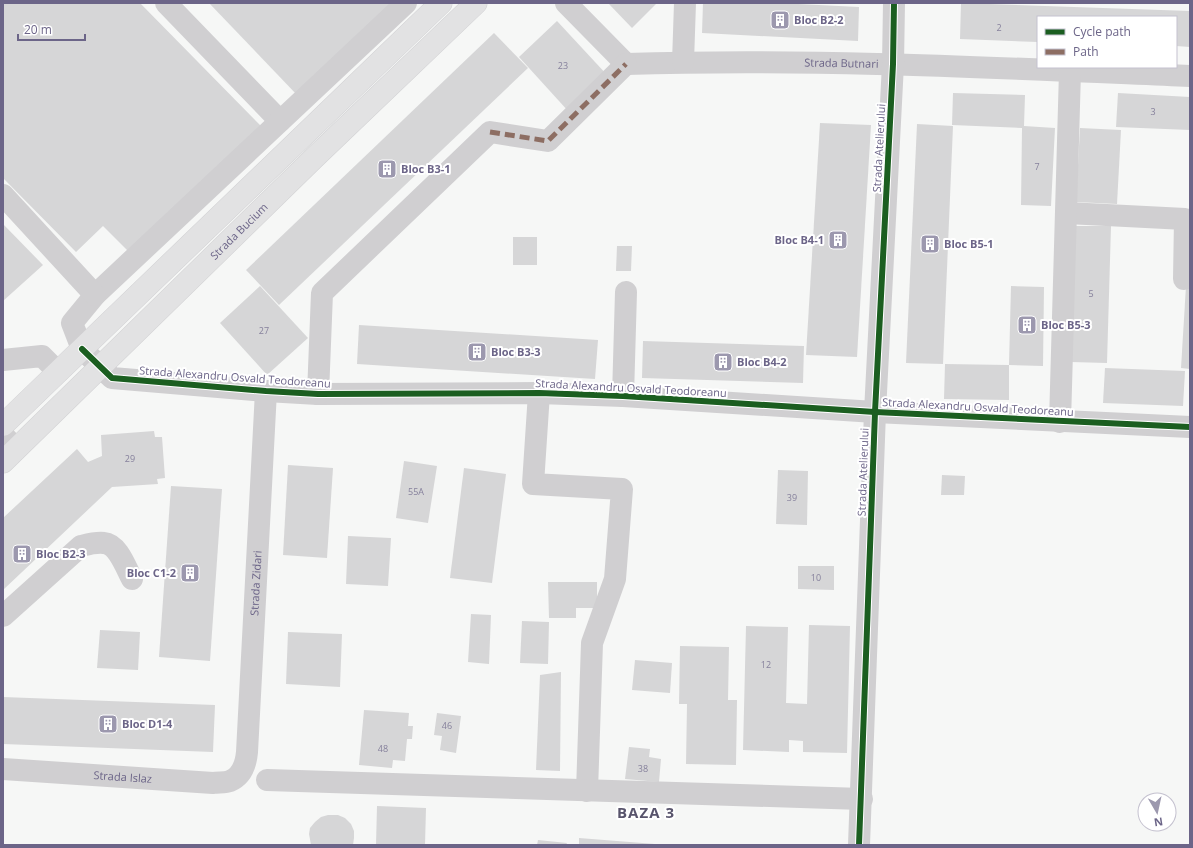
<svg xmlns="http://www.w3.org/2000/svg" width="1193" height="848" font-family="'Open Sans',sans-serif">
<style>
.building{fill:#d6d6d7}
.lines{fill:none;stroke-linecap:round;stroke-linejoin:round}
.major-casing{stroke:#d2d2d4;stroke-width:23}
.minor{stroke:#d0cfd1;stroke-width:22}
.major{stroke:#e2e2e3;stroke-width:22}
.quiet{stroke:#8d6e63;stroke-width:5;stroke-dasharray:10 5;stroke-linecap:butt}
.cycleway-casing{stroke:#fff;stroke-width:8}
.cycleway{stroke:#1b5e20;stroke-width:6}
.labels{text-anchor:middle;stroke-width:4;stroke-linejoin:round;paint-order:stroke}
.number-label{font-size:9px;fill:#86819c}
.poi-label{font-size:11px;font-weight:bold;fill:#6c6588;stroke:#fff;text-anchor:start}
.street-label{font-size:11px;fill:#6c6588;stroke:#fff}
.district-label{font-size:15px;font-weight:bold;letter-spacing:1px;fill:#58546c;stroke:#fff}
</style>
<rect width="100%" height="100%" fill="#f6f7f6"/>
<!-- building -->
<g class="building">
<polygon points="3,3 140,3 261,126 131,254 103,226 76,252 3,178"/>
<polygon points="209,3 395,3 298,96"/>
<polygon points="608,3 657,3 632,28"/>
<polygon points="703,3 778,3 859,7 858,41 702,33"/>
<polygon points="961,3 1190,11 1190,47 1176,46 1176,17 1038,17 1038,42 960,39"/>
<polygon points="557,21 608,76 569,112 519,57"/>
<polygon points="494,33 528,68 279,305 246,270"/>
<polygon points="953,93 1025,95 1024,126 1055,128 1051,206 1021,205 1022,128 952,125"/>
<polygon points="1118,93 1190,97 1190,130 1116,127"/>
<polygon points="820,123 871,125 857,357 806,355"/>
<polygon points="917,124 953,126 943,364 906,363"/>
<polygon points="1080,128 1121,130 1117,204 1076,202"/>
<polygon points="3,224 43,265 3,301"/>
<polygon points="1076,226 1111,226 1107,363 1071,362"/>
<rect x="513" y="237" width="24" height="28"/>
<polygon points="1189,237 1190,237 1190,369 1181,368"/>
<polygon points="617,246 632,246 631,271 616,271"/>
<polygon points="260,286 308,338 267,375 220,323"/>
<polygon points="1011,286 1044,287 1043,366 1009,365"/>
<polygon points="359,325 598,340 595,379 357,364"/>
<polygon points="643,341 804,346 803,383 642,378"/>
<polygon points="945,364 1009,365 1009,400 944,399"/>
<polygon points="1105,368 1185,371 1183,406 1103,403"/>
<polygon points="154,431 155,437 162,437 165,478 157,479 158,484 112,487 3,590 3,518 77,449 88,462 102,456 101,435"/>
<polygon points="404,461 437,466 428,523 396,518"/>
<polygon points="288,465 333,468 327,558 283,555"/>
<polygon points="464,468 506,474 492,583 450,578"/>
<polygon points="778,470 808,471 807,525 776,524"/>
<polygon points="942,475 965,476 964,495 941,495"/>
<polygon points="171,486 222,489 210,661 159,657"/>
<polygon points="348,536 391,538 388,586 346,584"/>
<polygon points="798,566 834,566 834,590 798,589"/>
<polygon points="548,582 597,582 597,608 576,608 576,618 549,618"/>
<polygon points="471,614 491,615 489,664 468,662"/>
<polygon points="522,621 549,622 548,664 520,663"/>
<polygon points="809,625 850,626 847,753 803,752 803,741 789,740 789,752 743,750 746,626 788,627 786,703 807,704"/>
<polygon points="100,630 140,632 138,670 97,668"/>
<polygon points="288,632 342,634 340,687 286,684"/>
<polygon points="680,646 729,647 728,700 737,700 736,765 686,764 687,704 679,704"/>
<polygon points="635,660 672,663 670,693 632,690"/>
<polygon points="561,672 560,771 536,770 540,675"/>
<polygon points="3,697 215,705 213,752 3,744"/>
<polygon points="364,710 409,713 408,726 413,726 412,739 407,739 405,761 393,760 392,768 359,765"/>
<polygon points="437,713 461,716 456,753 440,750 442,736 434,735"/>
<polygon points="629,747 650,749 649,757 661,759 659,782 625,779"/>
<polygon points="377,806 426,808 425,845 376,845"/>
<polygon points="328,815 338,815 345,818 351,824 354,831 354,838 353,845 311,845 309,834 310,828 315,822 321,817"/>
<polygon points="579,838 655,844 655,845 579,845"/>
<polygon points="538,840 567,843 566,845 537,845"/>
</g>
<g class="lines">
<defs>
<g id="major">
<polyline points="3,425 441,3"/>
<path id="s3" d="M3,462L314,158L476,3"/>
</g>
</defs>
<!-- major casing -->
<use href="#major" class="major-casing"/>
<!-- minor -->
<g class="minor">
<polyline points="166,3 280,121"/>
<polyline points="406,3 95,295 72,323 82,349 112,378 266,391 318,394 539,393 623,396 875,412 1190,427"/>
<path id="s1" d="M566,3L626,64C814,58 1002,68 1190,76"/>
<polyline points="683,62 685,3"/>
<polyline points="3,195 95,295"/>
<polyline points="1067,213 1185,219 1184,279"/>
<polyline points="3,360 42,356 58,372"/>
<polyline points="539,393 533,484 622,489 615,579 592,643 587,791"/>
<polyline points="318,394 322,293 490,132 548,141 626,64"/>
<polyline points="623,396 626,292"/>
<polyline points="1060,422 1070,71"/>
<polyline points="3,435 16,449"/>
<path d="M3,616L81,546C89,544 96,542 104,543C118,544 126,568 132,579"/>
<path id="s2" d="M3,769L213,783C218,782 225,783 230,781C242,776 246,763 247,752L266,391"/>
<polyline points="267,780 862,799"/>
<polyline points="859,845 875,412 893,64 894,3"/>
</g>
<!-- major -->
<use href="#major" class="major"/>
<!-- quiet -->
<polyline class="quiet" points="490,132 548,141 626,64"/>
<defs>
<g id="cycleway">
<polyline points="82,349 112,378 266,391 318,394 539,393 623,396 875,412 1190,427"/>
<polyline points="859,845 875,412 893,64 894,3"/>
</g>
</defs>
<!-- cycleway casing -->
<use href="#cycleway" class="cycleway-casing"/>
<!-- cycleway -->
<use href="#cycleway" class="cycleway"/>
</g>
<!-- icons -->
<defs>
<symbol id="building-square" viewBox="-11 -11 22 22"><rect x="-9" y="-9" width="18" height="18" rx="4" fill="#9c98ae" stroke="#fff"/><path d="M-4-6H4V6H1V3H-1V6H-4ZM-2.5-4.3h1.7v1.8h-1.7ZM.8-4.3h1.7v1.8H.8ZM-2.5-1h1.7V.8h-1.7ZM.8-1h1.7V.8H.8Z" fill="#fff"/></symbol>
</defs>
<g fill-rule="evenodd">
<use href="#building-square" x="769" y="9" width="22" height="22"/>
<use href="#building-square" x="376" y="158" width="22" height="22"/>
<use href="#building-square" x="827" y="229" width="22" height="22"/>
<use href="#building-square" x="919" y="233" width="22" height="22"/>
<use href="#building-square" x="1016" y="314" width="22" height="22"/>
<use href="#building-square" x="466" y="341" width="22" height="22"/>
<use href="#building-square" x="712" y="351" width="22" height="22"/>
<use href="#building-square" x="11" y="543" width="22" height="22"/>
<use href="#building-square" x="179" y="562" width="22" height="22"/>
<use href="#building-square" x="97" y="713" width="22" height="22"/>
</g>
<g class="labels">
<!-- number labels -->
<g class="number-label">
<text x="999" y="31">2</text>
<text x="563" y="69">23</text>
<text x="1153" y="115">3</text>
<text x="1037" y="170">7</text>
<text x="1091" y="297">5</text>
<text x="264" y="334">27</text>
<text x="130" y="462">29</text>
<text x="416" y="495">55A</text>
<text x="792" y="501">39</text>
<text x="816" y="581">10</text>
<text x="766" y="668">12</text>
<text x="447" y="729">46</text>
<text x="383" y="752">48</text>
<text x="643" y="772">38</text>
</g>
<!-- poi labels -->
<g class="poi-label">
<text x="794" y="24">Bloc B2-2</text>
<text x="401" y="173">Bloc B3-1</text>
<text x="824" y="244" text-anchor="end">Bloc B4-1</text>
<text x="944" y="248">Bloc B5-1</text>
<text x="1041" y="329">Bloc B5-3</text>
<text x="491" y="356">Bloc B3-3</text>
<text x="737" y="366">Bloc B4-2</text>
<text x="36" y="558">Bloc B2-3</text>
<text x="176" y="577" text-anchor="end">Bloc C1-2</text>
<text x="122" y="728">Bloc D1-4</text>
</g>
<!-- street labels -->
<g class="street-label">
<text dy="4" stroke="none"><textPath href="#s1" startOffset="301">Strada Butnari</textPath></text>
<text transform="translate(879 148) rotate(-87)" y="4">Strada Atelierului</text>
<text dy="4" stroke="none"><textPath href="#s3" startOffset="330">Strada Bucium</textPath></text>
<text transform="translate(235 377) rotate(4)" y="4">Strada Alexandru Osvald Teodoreanu</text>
<text transform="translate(631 388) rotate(3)" y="4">Strada Alexandru Osvald Teodoreanu</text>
<text transform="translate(978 407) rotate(3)" y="4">Strada Alexandru Osvald Teodoreanu</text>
<text transform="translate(863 472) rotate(-88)" y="4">Strada Atelierului</text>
<text dy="4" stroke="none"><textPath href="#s2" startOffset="432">Strada Zidari</textPath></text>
<text dy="4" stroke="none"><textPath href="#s2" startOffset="120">Strada Islaz</textPath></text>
</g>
<!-- district labels -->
<g class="district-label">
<text x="646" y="818">BAZA 3</text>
</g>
</g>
<!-- border -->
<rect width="1193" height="848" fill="none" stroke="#6c6588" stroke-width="8"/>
<!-- legend -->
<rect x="1037" y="16" width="140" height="52" fill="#ffffff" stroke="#c4c1cf"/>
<rect x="1045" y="29" width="20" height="6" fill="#1b5e20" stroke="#c4c1cf"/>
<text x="1073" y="36" font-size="12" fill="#6c6588">Cycle path</text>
<rect x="1045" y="49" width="20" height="6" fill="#8d6e63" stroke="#c4c1cf"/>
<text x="1073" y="56" font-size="12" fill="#6c6588">Path</text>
<!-- north arrow -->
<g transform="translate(1157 812) rotate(171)"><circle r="19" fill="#ffffff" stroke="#c4c1cf"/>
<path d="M0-3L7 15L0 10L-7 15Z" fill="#9c98ae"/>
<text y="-6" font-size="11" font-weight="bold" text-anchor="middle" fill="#6c6588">N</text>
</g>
<!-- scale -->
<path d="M18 34v6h67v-6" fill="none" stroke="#6c6588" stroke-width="2"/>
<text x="24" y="34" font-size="12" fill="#6c6588" stroke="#ffffff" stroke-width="3" paint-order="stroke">20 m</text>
</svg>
